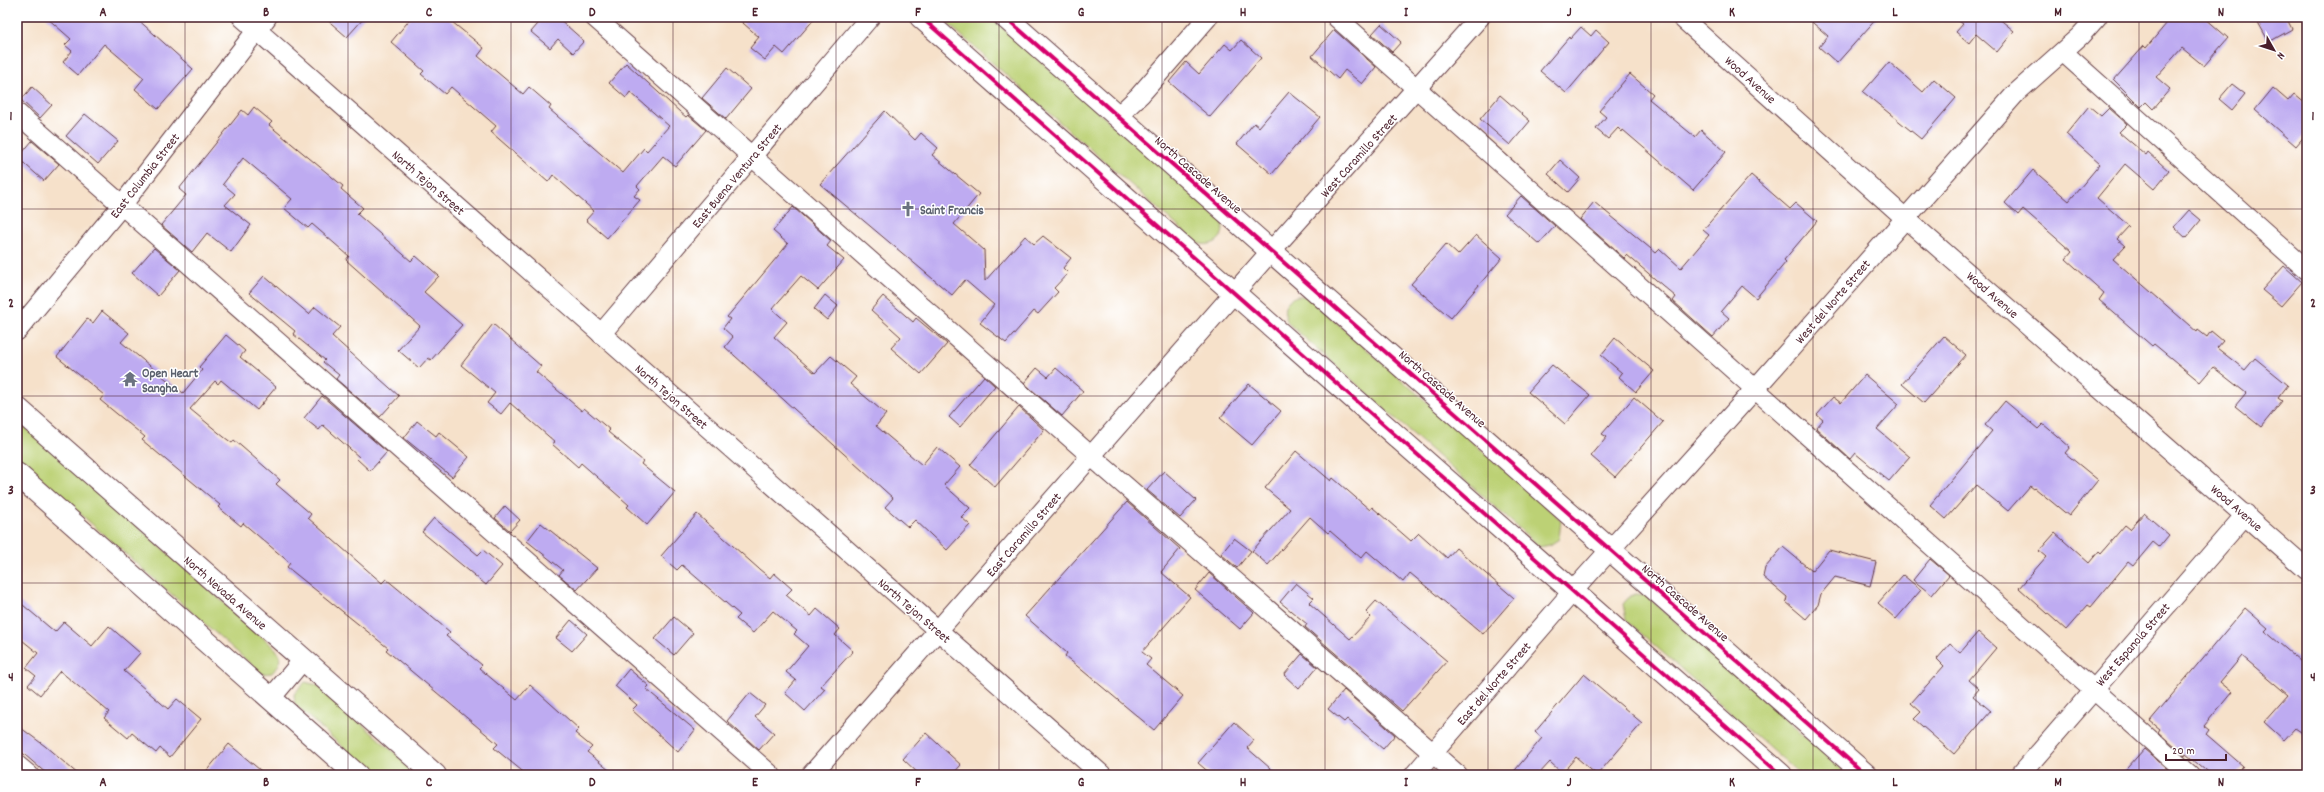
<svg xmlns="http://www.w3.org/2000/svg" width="2324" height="792" font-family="Dekko,sans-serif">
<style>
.green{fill:#bcd175;stroke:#837850}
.building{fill:#beabf1}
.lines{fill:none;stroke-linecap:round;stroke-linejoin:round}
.minor-casing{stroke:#643c43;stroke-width:21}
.major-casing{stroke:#643c43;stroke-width:24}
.minor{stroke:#fff;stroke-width:19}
.major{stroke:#fff;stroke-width:22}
.cycleway-casing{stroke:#fff;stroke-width:6}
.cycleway{stroke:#d6006c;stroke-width:4}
.grid{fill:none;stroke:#4a1f2b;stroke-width:1;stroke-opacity:0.55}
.labels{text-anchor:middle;stroke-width:3;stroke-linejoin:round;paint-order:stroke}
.street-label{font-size:13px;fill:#4a1f2b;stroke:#fff}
.worship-label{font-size:13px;font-weight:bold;fill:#5b616d;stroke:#fff;text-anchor:start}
.neatline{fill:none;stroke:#4a1f2b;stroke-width:1.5}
.grid-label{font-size:13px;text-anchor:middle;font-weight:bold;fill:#4a1f2b}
</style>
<rect width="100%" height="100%" fill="#fff"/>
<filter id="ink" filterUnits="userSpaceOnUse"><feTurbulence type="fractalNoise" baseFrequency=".025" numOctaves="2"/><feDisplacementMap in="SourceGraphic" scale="8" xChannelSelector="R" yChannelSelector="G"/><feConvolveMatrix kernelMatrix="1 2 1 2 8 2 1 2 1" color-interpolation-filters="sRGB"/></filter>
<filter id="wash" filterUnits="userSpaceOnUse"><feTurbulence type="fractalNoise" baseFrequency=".012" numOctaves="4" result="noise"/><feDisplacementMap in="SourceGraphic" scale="16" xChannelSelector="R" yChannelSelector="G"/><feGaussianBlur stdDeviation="0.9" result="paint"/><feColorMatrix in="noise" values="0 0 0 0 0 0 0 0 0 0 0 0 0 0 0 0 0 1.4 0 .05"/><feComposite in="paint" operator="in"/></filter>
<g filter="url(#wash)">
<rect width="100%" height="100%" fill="#f6e1ca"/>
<!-- green -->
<g class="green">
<path d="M944,17H990L1222,221C1227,239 1213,248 1197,243L945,21Z"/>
<path d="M1297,296H1306L1561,520L1559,539L1550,545L1540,547L1288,323C1282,310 1283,301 1297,296Z"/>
<polygon points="17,420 276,649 280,657 279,665 272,673 262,674 17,458"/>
<polygon points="1636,594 1645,595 1848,775 1801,775 1626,620 1623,604 1630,596"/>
<polygon points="305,682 317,685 420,775 375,775 295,705 294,694"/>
</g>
<g id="blocks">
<!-- building -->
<g class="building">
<polygon points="46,17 135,17 193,69 158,109 135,89 144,78 104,44 78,75 63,62 72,51 65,45 71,39"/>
<polygon points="324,17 365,17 347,37"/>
<polygon points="412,17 446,17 484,48 478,56 523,94 529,87 551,106 549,109 623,173 644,148 647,151 669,126 630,92 626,98 609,83 626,63 680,112 686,117 688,115 706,130 675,166 663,156 637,186 640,189 634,196 640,200 607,238 586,220 594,211 553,175 548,182 491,132 496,126 451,87 445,94 421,74 424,71 391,42"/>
<polygon points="544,17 557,17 584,41 573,53 558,39 550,48 531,32"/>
<polygon points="736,17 816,17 784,54 776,47 765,60 750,48 759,37"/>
<polygon points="1806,17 1878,17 1837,63 1819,47 1828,36"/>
<polygon points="1954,17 1997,17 2014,31 1997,52 1976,34 1969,43 1956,32 1963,24"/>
<polygon points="2172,17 2204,17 2228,38 2204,66 2182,48 2156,77 2170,89 2153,109 2146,102 2141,107 2114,80 2144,46 2146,48"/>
<polygon points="2255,17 2286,17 2292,29 2269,42"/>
<polygon points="1381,24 1401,42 1392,52 1372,34"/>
<polygon points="1581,27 1591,36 1596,30 1609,42 1566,93 1540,71 1569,37 1570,39"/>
<polygon points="1334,30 1376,67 1362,84 1345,70 1338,79 1312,56"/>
<polygon points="1241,40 1261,58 1210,117 1169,82 1186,62 1199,74 1225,44 1232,50"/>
<polygon points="1889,62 1923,92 1934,79 1956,98 1921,139 1863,92"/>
<polygon points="727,68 751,89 726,119 702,98"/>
<polygon points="1630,74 1653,94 1649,99 1695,137 1701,130 1726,152 1693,190 1623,130 1622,132 1618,128 1608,139 1596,129 1606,117 1599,111"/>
<polygon points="2232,84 2245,94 2232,110 2219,99"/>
<polygon points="32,87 52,105 40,118 21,100"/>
<polygon points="2273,88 2288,101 2294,94 2307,105 2307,133 2296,146 2255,110"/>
<polygon points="1289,92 1320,117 1272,174 1237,144 1254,123 1259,127"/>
<polygon points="1500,95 1530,121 1510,145 1480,119"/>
<polygon points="2089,106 2101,116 2109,108 2127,124 2119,132 2146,155 2148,152 2169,171 2154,189 2125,164 2097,198 2129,226 2117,239 2125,246 2113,259 2197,332 2198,330 2207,337 2211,331 2223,341 2217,348 2245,370 2255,358 2288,385 2278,398 2282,401 2261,427 2235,406 2246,393 2213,367 2200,382 2154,344 2152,346 2099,300 2104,293 2066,259 2072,252 2023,209 2018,215 2005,203 2033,170 2069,201 2100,164 2066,134"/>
<polygon points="254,107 272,122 269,125 343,186 341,189 363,208 357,214 411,261 416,256 439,276 424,292 462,325 431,360 428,358 419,368 398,350 420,326 346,260 349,256 312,224 308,228 284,208 292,199 243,158 223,184 235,194 225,205 251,225 231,252 207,233 192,252 161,225 186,195 179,189 216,143 242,110 248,115"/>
<polygon points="885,111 915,140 921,133 938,148 932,155 979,194 954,224 984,250 985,281 1025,236 1034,244 1043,236 1071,258 1063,268 1068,273 1054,288 1058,292 1038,314 1034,311 1006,343 980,323 994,305 965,280 952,295 820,184"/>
<polygon points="85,114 118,141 98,164 66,136"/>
<polygon points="32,141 59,164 44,181 18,158"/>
<polygon points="1560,160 1580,178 1568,192 1548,174"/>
<polygon points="1751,175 1790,209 1796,203 1817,221 1784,260 1786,262 1756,298 1742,286 1721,311 1729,318 1713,337 1673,301 1676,297 1627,255 1624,258 1580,219 1594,202 1656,253 1660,249 1681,268 1709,235 1703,230"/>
<polygon points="1521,196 1555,226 1539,244 1505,214"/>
<polygon points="793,207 831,241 827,246 844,260 818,290 801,276 772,309 787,322 774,337 815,373 831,356 856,377 850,384 886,414 876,426 922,465 937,447 960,467 944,485 970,508 961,517 970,525 947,550 915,520 908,527 885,507 893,498 725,347 733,337 723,328 730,319 727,317 788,244 773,231"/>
<polygon points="2189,210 2201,220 2186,238 2174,227"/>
<polygon points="1476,235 1502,258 1451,318 1411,284 1446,244 1458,255"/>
<polygon points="154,248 180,270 158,296 132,273"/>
<polygon points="2284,266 2302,282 2281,306 2262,290"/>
<polygon points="264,276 309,314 315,307 340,327 332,336 399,396 380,417 336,379 339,375 323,362 325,360 293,334 295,331 249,293"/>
<polygon points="825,295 838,306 827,320 814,309"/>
<polygon points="883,296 913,322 916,318 947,344 921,374 891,348 901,337 871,310"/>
<polygon points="102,311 129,333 121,342 183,393 202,370 199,367 226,335 245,351 240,357 276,387 257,410 221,380 218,384 215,381 190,409 224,437 232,443 234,440 280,480 276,484 311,514 308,518 382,583 386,579 450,632 446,636 482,665 479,668 517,700 530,685 550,703 579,729 575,733 592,747 587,752 615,775 527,775 494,748 498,744 386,650 388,648 287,567 290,563 243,523 241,526 218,507 220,505 142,440 145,437 100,400 104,395 57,357 87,319 93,323"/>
<polygon points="493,324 541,366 536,372 582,411 584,408 610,430 608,432 643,461 641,464 675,492 647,525 627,507 629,505 581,463 578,467 552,444 555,442 510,403 501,414 487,403 495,393 461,365"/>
<polygon points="1944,336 1966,355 1924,403 1902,384"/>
<polygon points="1615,338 1654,371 1636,392 1619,377 1622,373 1601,355"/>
<polygon points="1552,365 1590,395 1565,424 1528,392"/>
<polygon points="1037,368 1048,377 1056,368 1083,391 1062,416 1024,383"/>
<polygon points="1865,375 1899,404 1877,429 1910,457 1889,481 1855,453 1850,459 1816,428 1823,420 1817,415 1833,397 1841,403"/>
<polygon points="984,376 995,386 960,427 949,417"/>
<polygon points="1249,384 1281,411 1252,445 1220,418"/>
<polygon points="322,396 387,452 370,471 357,459 359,457 323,425 319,430 304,418"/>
<polygon points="1634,397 1663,422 1615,477 1591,456 1607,437 1602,434"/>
<polygon points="2005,401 2038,429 2043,424 2070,447 2065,453 2098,480 2069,516 2035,488 2034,489 2030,486 2008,511 1976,485 1946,519 1930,505 1992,431 1985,425"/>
<polygon points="1019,407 1044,430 995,487 970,465"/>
<polygon points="417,421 436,436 439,432 469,457 452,477 404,438"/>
<polygon points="1296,451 1331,481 1333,478 1370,510 1372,507 1411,541 1419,533 1447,558 1456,548 1514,598 1483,634 1410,573 1403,582 1367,551 1361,558 1330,531 1328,533 1310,517 1268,565 1252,551 1290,509 1265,488"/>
<polygon points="1164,471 1196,500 1180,518 1147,490"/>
<polygon points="1127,502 1180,549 1161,572 1190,597 1142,652 1151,659 1146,665 1183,696 1154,730 1065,656 1067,653 1025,616"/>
<polygon points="505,506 520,520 510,531 495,518"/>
<polygon points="2144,513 2169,535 2159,547 2153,542 2133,566 2128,562 2091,607 2088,605 2066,630 2019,588 2046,557 2039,551 2055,533 2089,563 2099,551 2101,553 2125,525 2130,529"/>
<polygon points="697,514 759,569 770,578 774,573 792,589 786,595 811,616 817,609 840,629 835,635 853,651 821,686 825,689 805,711 785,693 796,680 786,672 808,646 794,634 797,631 773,611 753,633 736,619 740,615 682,565 677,570 661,556"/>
<polygon points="434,518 478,555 483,550 502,566 486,585 422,532"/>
<polygon points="541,523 597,568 577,590 559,575 563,570 527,541"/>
<polygon points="1234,538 1251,551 1237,568 1221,554"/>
<polygon points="1783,547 1812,571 1829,550 1876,562 1870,586 1835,577 1821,594 1818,605 1806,619 1786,602 1787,597 1763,577 1765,568"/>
<polygon points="1930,559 1949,575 1932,595 1913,580"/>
<polygon points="1209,573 1254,613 1240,629 1195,590"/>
<polygon points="1903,575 1921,590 1896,619 1878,603"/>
<polygon points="1296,583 1314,598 1309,603 1350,639 1371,617 1366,612 1376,601 1447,661 1402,711 1305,627 1307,624 1280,602"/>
<polygon points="17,600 55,632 64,622 92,646 109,626 140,653 124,671 168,709 177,699 201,719 170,757 160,748 156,753 132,733 128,738 104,718 109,712 60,671 40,695 28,685 36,676 26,668 38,653 17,636"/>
<polygon points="2245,608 2268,628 2265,631 2307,667 2307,736 2295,728 2284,740 2264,722 2288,695 2242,656 2220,682 2232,692 2204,726 2209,730 2206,734 2243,766 2235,775 2211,775 2186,754 2185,756 2158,732 2160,729 2150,721"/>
<polygon points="674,617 693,633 674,655 655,639"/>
<polygon points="571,620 587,634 572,651 556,638"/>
<polygon points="1978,632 1996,648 1969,680 1979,689 1973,696 1991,711 1954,754 1914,719 1921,712 1911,703 1944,666 1937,659 1950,644 1960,653"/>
<polygon points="1302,654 1317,667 1299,689 1284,675"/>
<polygon points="629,669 649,686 646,689 695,730 678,752 632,710 637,705 615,686"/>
<polygon points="1584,674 1642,723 1597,775 1576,757 1562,773 1550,762 1538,775 1511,775 1542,738 1535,732"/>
<polygon points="1344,690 1395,735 1383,749 1347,719 1344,722 1328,709"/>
<polygon points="750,693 765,705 755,717 774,733 759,750 727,721"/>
<polygon points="1234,722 1254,740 1247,748 1278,775 1212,775 1198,763"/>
<polygon points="17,725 45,746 79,775 48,775 17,748"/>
<polygon points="926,733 961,765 952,775 920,775 903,759"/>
<polygon points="229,744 266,775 203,775"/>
<polygon points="2144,749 2171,772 2168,775 2121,775"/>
</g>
</g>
</g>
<g filter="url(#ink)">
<use href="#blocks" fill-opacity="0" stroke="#643c43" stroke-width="1"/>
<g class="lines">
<defs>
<g id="minor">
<polyline points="242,17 1102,775"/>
<polyline points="594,17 1091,456 1458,775"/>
<polyline points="1336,17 2190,775"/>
<polyline points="1681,17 1905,218 2307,570"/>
<polyline points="2063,52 2307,270"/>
<polyline points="17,113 771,775"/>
<polyline points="1118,116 1140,95 1208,17"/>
<polyline points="17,331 122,205 267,17"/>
<polyline points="601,334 870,17"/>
<polyline points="271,698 303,660"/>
<polyline points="17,765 29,775"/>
<polyline points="811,775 1271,251 1480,17"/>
<polyline points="1414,775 1573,591 1755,389 2016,93 2080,36 2097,17"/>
<polyline points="2020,775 2246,514"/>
</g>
<g id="major">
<polyline points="921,17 1781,775"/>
<polyline points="1005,17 1866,775"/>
<polyline points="17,408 435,775"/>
<polyline points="17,474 357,775"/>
</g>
</defs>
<!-- minor casing -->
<use href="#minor" class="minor-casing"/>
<!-- major casing -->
<use href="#major" class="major-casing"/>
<!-- minor -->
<use href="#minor" class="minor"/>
<!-- major -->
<use href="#major" class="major"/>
<defs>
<g id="cycleway">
<polyline points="921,17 1781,775"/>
<polyline points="1005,17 1866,775"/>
</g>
</defs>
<!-- cycleway casing -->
<use href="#cycleway" class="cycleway-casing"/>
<!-- cycleway -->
<use href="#cycleway" class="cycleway"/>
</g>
</g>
<!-- grid -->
<path class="grid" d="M185,17V775M348,17V775M511,17V775M673,17V775M836,17V775M999,17V775M1162,17V775M1325,17V775M1488,17V775M1651,17V775M1813,17V775M1976,17V775M2139,17V775M17,209H2307M17,396H2307M17,583H2307"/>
<!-- icons -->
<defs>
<symbol id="church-bare" viewBox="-9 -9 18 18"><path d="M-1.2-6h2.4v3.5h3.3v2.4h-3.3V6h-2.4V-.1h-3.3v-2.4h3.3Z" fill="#6b7280" stroke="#fff" stroke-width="2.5" paint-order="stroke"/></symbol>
<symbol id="temple-bare" viewBox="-9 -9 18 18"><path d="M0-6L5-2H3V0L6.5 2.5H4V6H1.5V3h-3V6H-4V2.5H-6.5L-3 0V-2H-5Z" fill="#6b7280" stroke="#fff" stroke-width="2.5" paint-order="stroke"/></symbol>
</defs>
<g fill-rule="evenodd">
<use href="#church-bare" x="897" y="198" width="22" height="22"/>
<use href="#temple-bare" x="119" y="368" width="22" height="22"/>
</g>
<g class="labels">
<!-- street labels -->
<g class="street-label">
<text transform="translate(1751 79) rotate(42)" y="5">Wood Avenue</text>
<text transform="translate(1358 155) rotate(-48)" y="5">West Caramillo Street</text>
<text transform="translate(1199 174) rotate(41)" y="5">North Cascade Avenue</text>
<text transform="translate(144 175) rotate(-52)" y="5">East Columbia Street</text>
<text transform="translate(736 175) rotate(-50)" y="5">East Buena Ventura Street</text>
<text transform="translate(429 182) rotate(41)" y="5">North Tejon Street</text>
<text transform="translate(1993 294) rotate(41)" y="5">Wood Avenue</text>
<text transform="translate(1832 301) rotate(-49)" y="5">West del Norte Street</text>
<text transform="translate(1443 388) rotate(41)" y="5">North Cascade Avenue</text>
<text transform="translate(672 396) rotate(41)" y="5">North Tejon Street</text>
<text transform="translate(2237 507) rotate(41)" y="5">Wood Avenue</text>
<text transform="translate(1023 534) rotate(-49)" y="5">East Caramillo Street</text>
<text transform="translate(226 592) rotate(41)" y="5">North Nevada Avenue</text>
<text transform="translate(1686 602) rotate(41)" y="5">North Cascade Avenue</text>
<text transform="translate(915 610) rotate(41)" y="5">North Tejon Street</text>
<text transform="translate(2132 644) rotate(-49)" y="5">West Espanola Street</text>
<text transform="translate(1493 683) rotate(-49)" y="5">East del Norte Street</text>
</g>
<!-- worship labels -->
<g class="worship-label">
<text x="920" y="214">Saint Francis</text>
<text x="142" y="377">Open Heart<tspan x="142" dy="15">Sangha</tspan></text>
</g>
</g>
<!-- margin -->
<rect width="2324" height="792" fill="none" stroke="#fff" stroke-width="44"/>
<!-- north arrow -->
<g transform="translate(2274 50) rotate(129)" stroke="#ffffff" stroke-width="3" paint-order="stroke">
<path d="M0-3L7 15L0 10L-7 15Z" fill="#4a1f2b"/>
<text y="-6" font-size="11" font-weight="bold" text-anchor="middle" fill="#4a1f2b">N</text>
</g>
<!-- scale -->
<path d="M2166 754v6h60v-6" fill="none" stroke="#4a1f2b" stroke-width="2"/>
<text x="2172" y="754" font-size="12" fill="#4a1f2b" stroke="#ffffff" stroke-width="3" paint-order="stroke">20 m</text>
<rect x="22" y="22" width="2280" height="748" class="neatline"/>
<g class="grid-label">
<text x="103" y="16">A</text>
<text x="266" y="16">B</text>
<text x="429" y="16">C</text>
<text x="592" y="16">D</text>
<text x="755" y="16">E</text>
<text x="918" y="16">F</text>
<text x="1081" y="16">G</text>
<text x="1243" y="16">H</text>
<text x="1406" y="16">I</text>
<text x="1569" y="16">J</text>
<text x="1732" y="16">K</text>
<text x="1895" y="16">L</text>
<text x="2058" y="16">M</text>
<text x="2221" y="16">N</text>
<text x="11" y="120">1</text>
<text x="2313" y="120">1</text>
<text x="11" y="307">2</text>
<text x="2313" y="307">2</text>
<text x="11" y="494">3</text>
<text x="2313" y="494">3</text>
<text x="11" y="681">4</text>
<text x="2313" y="681">4</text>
<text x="103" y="786">A</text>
<text x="266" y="786">B</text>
<text x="429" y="786">C</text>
<text x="592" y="786">D</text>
<text x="755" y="786">E</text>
<text x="918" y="786">F</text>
<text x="1081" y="786">G</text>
<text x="1243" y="786">H</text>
<text x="1406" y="786">I</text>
<text x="1569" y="786">J</text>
<text x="1732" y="786">K</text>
<text x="1895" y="786">L</text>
<text x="2058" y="786">M</text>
<text x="2221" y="786">N</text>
</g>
</svg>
